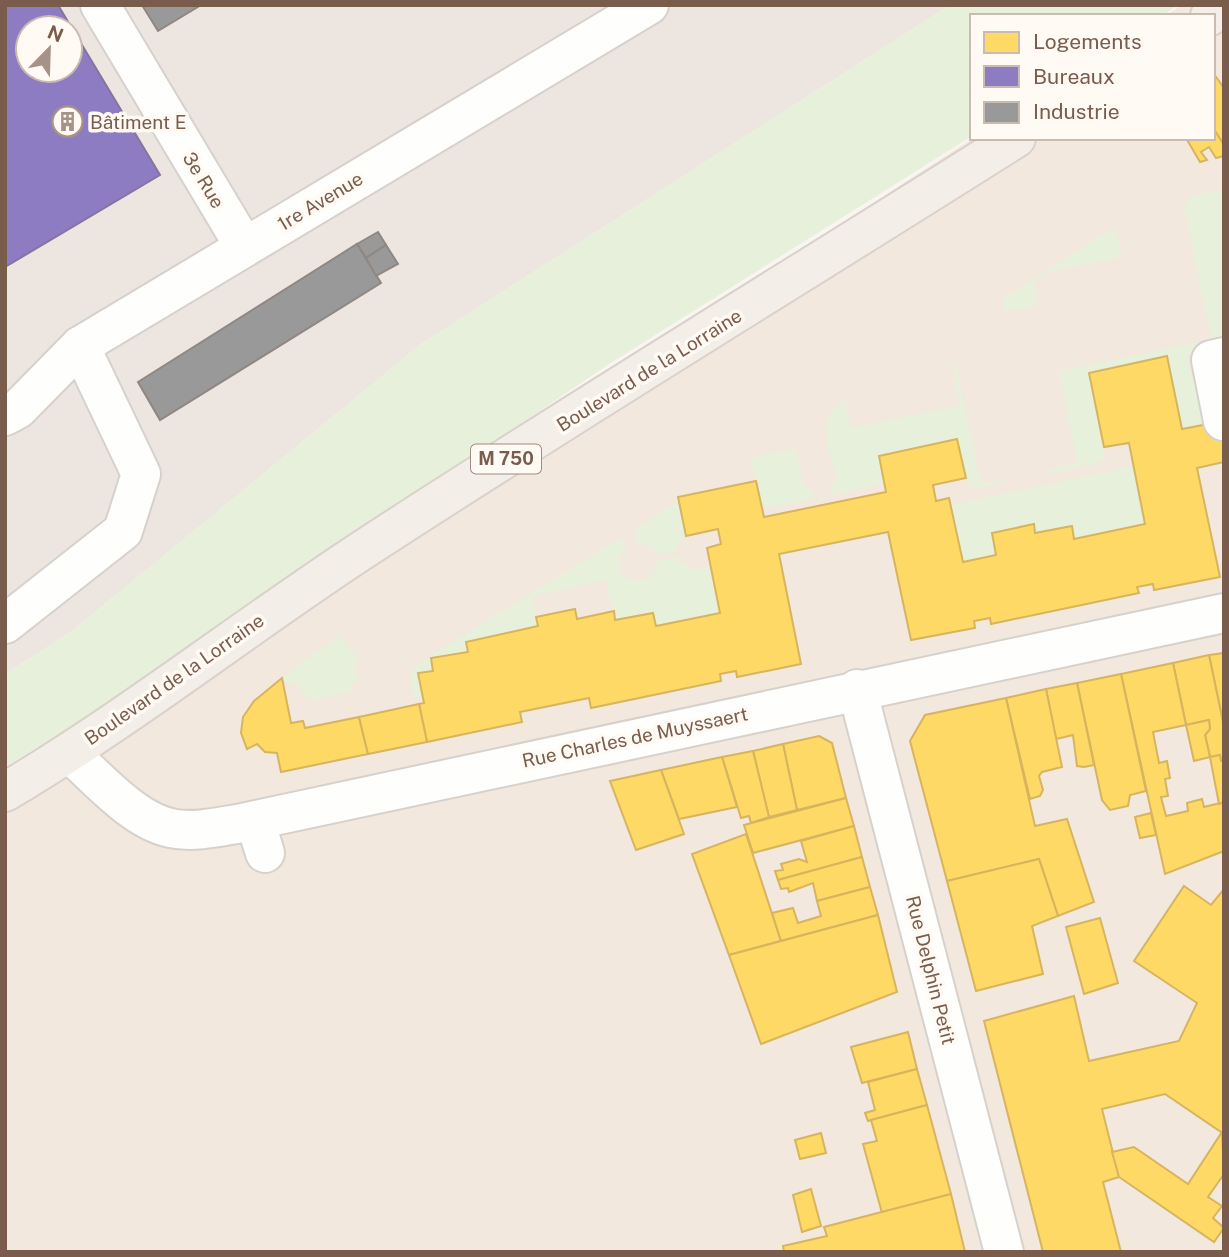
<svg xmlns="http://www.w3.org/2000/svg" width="1229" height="1257" font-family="'Public Sans',sans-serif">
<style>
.residential{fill:#f2e8de}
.industrial{fill:#ede5e0;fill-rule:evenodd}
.green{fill:#e7f0db}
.homes{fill:#ffd966;stroke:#d7b45e;stroke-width:2}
.offices{fill:#8e7cc3;stroke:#8872a0;stroke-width:2;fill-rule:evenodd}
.industry{fill:#999;stroke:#908782;stroke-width:2}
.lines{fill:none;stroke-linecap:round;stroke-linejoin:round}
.minor-casing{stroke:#d7d1cb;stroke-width:42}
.major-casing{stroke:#dad1cc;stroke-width:42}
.minor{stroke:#fefefd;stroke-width:38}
.major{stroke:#f3eee8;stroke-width:38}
.labels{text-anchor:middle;stroke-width:7;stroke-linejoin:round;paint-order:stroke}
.shield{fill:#fffaf3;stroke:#a28b7f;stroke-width:2}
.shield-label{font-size:18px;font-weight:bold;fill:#7a5c4d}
.poi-label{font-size:19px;fill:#7a5c4d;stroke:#fffaf3;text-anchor:start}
.street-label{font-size:19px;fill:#7a5c4d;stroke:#fffaf3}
</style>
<rect width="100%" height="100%" fill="#f9f5f0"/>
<!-- residential -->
<polygon class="residential" points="1182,5 1224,5 1224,1252 5,1252 5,769 973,138 1213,138 1213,16 1165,16"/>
<!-- industrial -->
<path class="industrial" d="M5,5H950L421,344L72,631L5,674ZM28,28H70V70H28Z"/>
<!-- green -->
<g class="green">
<polygon points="950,5 1178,5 1162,16 972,16 972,136 609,364 98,710 5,767 5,674 72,631 421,344"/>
<polygon points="1224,189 1224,346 1213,343 1211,338 1184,206 1191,196"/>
<polygon points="1115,227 1122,257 1048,272 1034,282 1038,306 1006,311 1003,308 1004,298"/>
<polygon points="1202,342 1197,352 1187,355 1192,378 1199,382 1214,423 1182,429 1089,374 1105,456 1097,463 1049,473 1048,470 1077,463 1059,371"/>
<path d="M955,361L981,483L1011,481L980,488L971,486L966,478L956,439L879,456L885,483L832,495L831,487L837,478C830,448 813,419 845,400L851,428L960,406L952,362Z"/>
<polygon points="796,448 803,485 813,491 814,499 762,508 751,458"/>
<polygon points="1134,466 1145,524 1074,539 1072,526 1035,533 1034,525 992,533 996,555 963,562 951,505"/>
<polygon points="678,497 686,536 677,545 678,551 655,555 654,549 642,542 637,543 636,528 676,503 675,499"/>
<polygon points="619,539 626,546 624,553 619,557 621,574 633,582 650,578 657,567 656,561 679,557 680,562 692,570 711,566 720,613 656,626 653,613 615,620 607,580 532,596 538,626 466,642 468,652 431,658 433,671 418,674 422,696 414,698 411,672 420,662"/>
<polygon points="339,636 359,658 355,664 358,680 353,682 350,692 312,700 300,692 298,683 283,682 282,678"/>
</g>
<!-- homes -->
<g class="homes">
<polygon points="1214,74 1224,88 1224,145 1213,128"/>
<polygon points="1213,128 1224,145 1224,156 1216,158 1209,147 1201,152 1207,160 1200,162 1186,138 1213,138"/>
<polygon points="1167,356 1182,429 1224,421 1224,462 1197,468 1220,577 1154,590 1153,584 1137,587 1139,593 991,624 990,618 974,621 975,628 911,640 888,532 779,554 801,664 737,677 736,671 720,674 721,681 591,708 589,698 520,712 522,722 427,742 419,704 424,703 418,673 433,671 431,658 468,652 466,642 538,626 536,617 575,609 577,619 614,611 615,620 653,613 656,626 720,613 707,548 721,544 718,529 686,536 678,497 756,481 764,517 886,492 879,456 957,439 966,478 933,485 936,501 949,498 963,562 996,555 992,533 1034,524 1035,533 1072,526 1074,539 1145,524 1129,443 1104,447 1089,373"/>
<polygon points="1224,653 1224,727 1209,655"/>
<polygon points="1209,655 1224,727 1224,761 1221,761 1220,755 1210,757 1205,735 1210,729 1209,720 1186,725 1173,663"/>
<polygon points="1173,663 1186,725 1153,732 1159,763 1167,761 1170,778 1165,779 1168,796 1161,797 1166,816 1188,811 1187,803 1202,799 1204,807 1224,802 1224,851 1165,874 1121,674"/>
<polygon points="1121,674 1146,791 1130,795 1128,806 1110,810 1102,800 1077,683"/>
<polygon points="282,678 291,723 303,721 305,728 359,717 368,754 281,772 277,753 265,752 257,744 247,749 241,733 243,717 254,701"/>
<polygon points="1077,683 1094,765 1084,767 1077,766 1073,735 1056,739 1046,689"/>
<polygon points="1046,689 1062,767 1042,772 1039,776 1043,790 1040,796 1030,799 1006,698"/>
<polygon points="1006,698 1035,826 1067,819 1094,902 1058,916 1039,859 947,881 910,741 925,715"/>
<polygon points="419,704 427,742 368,754 359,717"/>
<polygon points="1209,720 1210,729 1205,735 1210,757 1194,761 1186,725"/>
<polygon points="819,736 832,743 846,798 797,810 783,744"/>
<polygon points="783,744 797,810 769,817 753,751"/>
<polygon points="753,751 769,817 751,823 749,816 741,818 722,757"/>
<polygon points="1220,755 1221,761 1224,761 1224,802 1219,804 1210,757"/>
<polygon points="722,757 737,807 679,819 661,770"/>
<polygon points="661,770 684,834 636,850 610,781"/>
<polygon points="846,798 854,826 753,853 744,825"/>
<polygon points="1151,813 1156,835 1140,838 1135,817"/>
<polygon points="854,826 862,857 778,880 775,871 783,870 781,864 799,859 807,862 801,841"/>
<polygon points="746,834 781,941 729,955 692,854"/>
<polygon points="862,857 870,887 817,901 813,883 789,892 788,888 781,889 778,880"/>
<polygon points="1039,859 1058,916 1032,926 1043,974 976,991 947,881"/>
<polygon points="1184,886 1211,905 1224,889 1224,1134 1165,1094 1102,1109 1119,1177 1103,1182 1121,1252 1043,1252 984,1021 1074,996 1089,1061 1179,1041 1197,1003 1134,961"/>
<polygon points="870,887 878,915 781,941 772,913 793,908 798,923 821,916 817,901"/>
<polygon points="878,915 897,992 761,1044 729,955"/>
<polygon points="1100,918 1118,983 1084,994 1066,927"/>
<polygon points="908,1032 917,1069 862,1083 851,1047"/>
<polygon points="917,1069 927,1105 868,1121 865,1113 875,1110 868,1082"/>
<polygon points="927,1105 951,1194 882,1213 863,1144 877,1141 871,1120"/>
<polygon points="1222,1132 1224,1174 1208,1197 1222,1206 1213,1218 1224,1228 1214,1242 1119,1177 1112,1152 1134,1147 1188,1184"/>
<polygon points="821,1133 826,1153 800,1159 795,1140"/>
<polygon points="811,1189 821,1226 802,1232 793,1195"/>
<polygon points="951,1194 965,1252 784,1252 783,1246 827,1236 824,1227"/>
</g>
<!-- offices -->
<path class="offices" d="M5,5H58L160,175L5,267ZM28,28H70V70H28Z"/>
<!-- industry -->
<g class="industry">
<polygon points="142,5 201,5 158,31"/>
<polygon points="378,232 386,245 366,258 357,244"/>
<polygon points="357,244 381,283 160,420 138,382"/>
<polygon points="386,245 398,264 376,276 366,258"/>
</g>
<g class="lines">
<defs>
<g id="minor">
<polyline points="100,5 244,246"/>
<polyline points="5,416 18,409 80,346 649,5"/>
<polyline points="1223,421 1211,360 1224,357"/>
<polyline points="5,624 123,531 141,474 80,346"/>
<polyline points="857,689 1004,1252"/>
<path d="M69,753C99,779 136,824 176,829C196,832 218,827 237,824L1224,613"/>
<polyline points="255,821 265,853"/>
</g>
<g id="major">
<polyline points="1210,16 1224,7"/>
<path d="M5,792C128,719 241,630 361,551C577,410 798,276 1016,138"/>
</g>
</defs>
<!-- minor casing -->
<use href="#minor" class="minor-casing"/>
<!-- major casing -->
<use href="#major" class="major-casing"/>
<!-- minor -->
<use href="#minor" class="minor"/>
<!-- major -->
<use href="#major" class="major"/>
</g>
<!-- icons -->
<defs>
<symbol id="building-ring" viewBox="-11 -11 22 22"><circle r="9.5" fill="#fffaf3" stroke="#a69286" stroke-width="1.5"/><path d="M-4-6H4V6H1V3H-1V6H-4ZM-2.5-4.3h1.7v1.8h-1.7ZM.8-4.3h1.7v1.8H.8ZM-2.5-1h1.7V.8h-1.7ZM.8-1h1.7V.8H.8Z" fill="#a69286"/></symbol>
</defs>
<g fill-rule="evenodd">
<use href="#building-ring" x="50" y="104" width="35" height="35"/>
</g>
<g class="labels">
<!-- shield labels -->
<rect class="shield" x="471" y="444.5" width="70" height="29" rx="5"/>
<g class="shield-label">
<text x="506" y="465">M 750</text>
</g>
<!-- poi labels -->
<g class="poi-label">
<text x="90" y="129">Bâtiment E</text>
</g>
<!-- street labels -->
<g class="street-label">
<text transform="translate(204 180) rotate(59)" y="7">3e Rue</text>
<text transform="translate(320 201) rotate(-31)" y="7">1re Avenue</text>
<text transform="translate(649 370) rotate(-32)" y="7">Boulevard de la Lorraine</text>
<text transform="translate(174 679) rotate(-35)" y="7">Boulevard de la Lorraine</text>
<text transform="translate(635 737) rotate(-12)" y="7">Rue Charles de Muyssaert</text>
<text transform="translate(931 970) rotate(76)" y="7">Rue Delphin Petit</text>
</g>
</g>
<!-- border -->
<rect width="1229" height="1257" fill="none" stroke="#7a5c4d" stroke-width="14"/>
<!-- legend -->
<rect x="970" y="14" width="245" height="126" fill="#fffaf3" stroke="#cabbb1" stroke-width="2"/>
<rect x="984" y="32" width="35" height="21" fill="#ffd966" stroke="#cabbb1" stroke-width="2"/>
<text x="1033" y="49" font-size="21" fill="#7a5c4d">Logements</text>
<rect x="984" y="66" width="35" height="21" fill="#8e7cc3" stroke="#cabbb1" stroke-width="2"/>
<text x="1033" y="84" font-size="21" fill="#7a5c4d">Bureaux</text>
<rect x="984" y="102" width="35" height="21" fill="#999999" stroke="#cabbb1" stroke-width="2"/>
<text x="1033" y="119" font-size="21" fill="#7a5c4d">Industrie</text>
<!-- north arrow -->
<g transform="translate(49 49) rotate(23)"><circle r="33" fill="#fffaf3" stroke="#cabbb1" stroke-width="2"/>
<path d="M0-5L12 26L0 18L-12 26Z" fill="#a69286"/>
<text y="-10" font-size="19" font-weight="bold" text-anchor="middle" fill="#7a5c4d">N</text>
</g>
</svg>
